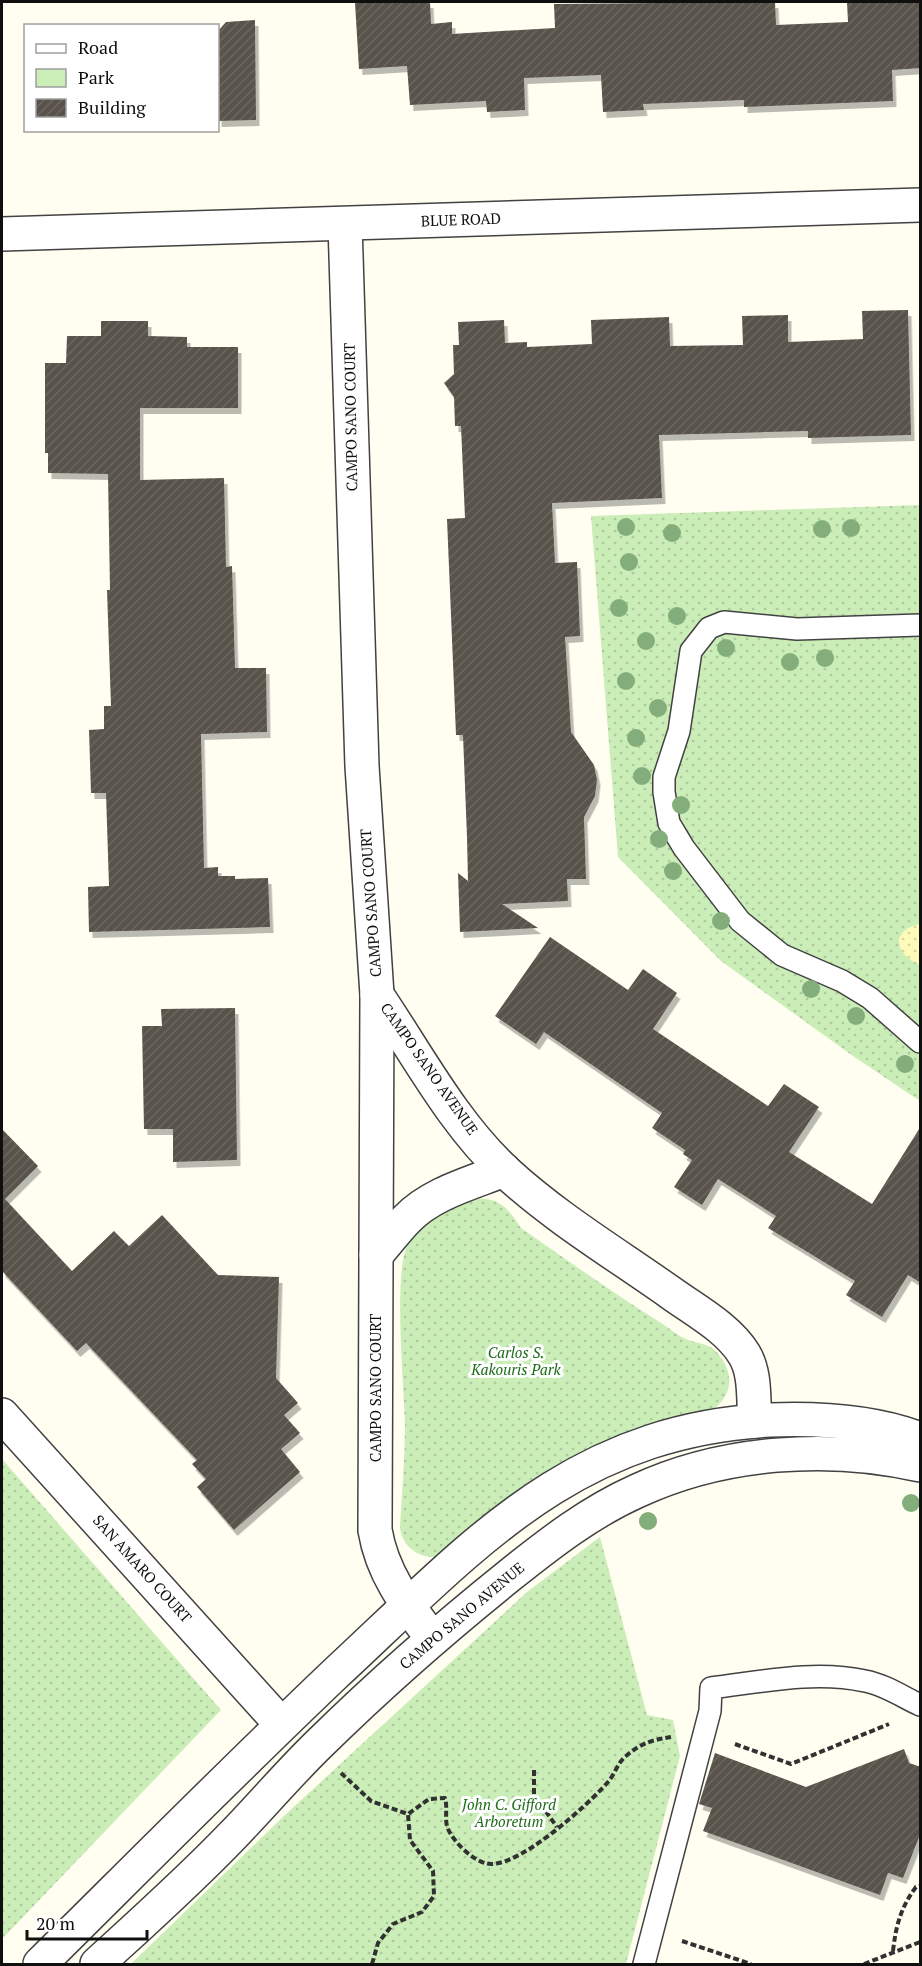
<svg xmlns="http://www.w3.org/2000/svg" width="922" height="1966" font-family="'PT Serif',serif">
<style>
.green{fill:url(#green-dots)}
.sand{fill:url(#sand-dots)}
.building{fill:url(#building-hatch);filter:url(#shadow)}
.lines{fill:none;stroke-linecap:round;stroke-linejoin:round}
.service-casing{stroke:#424242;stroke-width:24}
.minor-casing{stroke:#424242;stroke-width:36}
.tertiary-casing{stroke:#424242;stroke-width:36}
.path{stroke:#313131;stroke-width:4;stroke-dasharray:6 3;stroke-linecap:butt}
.service{stroke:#fff;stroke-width:21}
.minor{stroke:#fff;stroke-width:33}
.tertiary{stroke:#fff;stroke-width:33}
.tree{fill:#83ae7b}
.labels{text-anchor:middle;stroke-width:6;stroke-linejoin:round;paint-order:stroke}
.street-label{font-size:15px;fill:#0f0f0f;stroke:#fff}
.park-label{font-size:15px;font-style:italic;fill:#1e6c1a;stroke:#fff}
</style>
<defs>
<pattern id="green-dots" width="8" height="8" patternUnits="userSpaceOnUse" patternTransform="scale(1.5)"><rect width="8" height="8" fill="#cbedb7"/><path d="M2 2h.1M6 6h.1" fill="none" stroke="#adca9c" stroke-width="1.8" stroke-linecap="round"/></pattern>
<pattern id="sand-dots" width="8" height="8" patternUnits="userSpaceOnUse" patternTransform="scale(1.5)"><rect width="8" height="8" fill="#fefaba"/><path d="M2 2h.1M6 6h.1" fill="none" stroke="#d8d59f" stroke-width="1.8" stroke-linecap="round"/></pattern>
<pattern id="building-hatch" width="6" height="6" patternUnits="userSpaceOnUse" patternTransform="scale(1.5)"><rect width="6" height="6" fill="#59524b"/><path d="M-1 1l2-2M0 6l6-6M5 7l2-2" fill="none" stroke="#6c6661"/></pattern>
<filter id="shadow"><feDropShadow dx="3.5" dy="6" stdDeviation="0" flood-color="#0004"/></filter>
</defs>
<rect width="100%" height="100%" fill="#fffef1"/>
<!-- green -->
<g class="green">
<polygon points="920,505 920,1101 853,1056 721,961 618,857 591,516"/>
<path d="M475,1198C500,1198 508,1208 521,1228C567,1260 613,1293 661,1323C669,1328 679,1337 688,1340C703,1345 712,1343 722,1359C736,1380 729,1400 708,1413L437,1557C418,1558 403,1547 400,1528C402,1493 405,1458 405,1423C404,1387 393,1270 408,1244C421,1221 452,1206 475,1198Z"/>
<polygon points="2,1459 221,1710 2,1939"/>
<polygon points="600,1537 647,1715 673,1720 680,1756 626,1964 131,1964 285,1815 527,1592"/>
</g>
<!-- sand -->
<path class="sand" d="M920,924V965C894,954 890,930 920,924Z"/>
<!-- building -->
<g class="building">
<polygon points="378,2 430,2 431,24 452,22 452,34 555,28 554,4 775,2 776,25 848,22 847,2 921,2 921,68 892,70 893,101 744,107 744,100 643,104 644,110 603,112 601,75 524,78 525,110 487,112 486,101 410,105 407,66 359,69 355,3"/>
<polygon points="255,20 256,120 218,121 218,31 226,22"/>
<polygon points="908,310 911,435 808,438 808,431 659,435 662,498 552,503 555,563 577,562 580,636 565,637 571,732 594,765 597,780 595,796 584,817 586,879 567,879 568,901 502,904 538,928 460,932 458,873 468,881 467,837 463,735 456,735 447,519 465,518 461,426 455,426 454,397 444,383 454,374 453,345 459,345 458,322 504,320 505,343 527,342 527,347 592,344 591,320 669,317 670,346 743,345 742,316 788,315 788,342 863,339 862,311"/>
<polygon points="101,321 148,321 148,336 187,337 187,347 238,347 238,408 140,408 140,480 224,478 226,567 232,566 235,668 266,668 267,732 201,734 204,868 218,867 218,876 235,876 235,879 268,878 270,927 89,932 88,887 109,886 106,793 91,793 89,730 104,729 104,706 111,706 107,590 110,590 108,474 48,473 48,453 45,453 45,363 66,363 67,336 101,336"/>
<polygon points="550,937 628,990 643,969 677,993 653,1029 768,1106 784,1084 819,1107 789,1152 872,1204 921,1126 921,1283 908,1275 882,1317 846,1295 855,1281 768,1228 776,1216 718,1179 702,1205 674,1187 692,1160 683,1154 685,1150 652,1128 662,1113 544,1032 536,1044 495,1016"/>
<polygon points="235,1008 237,1160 173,1162 173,1129 144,1129 142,1026 162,1026 161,1009"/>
<polygon points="2,1129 38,1166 5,1199 72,1271 114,1231 129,1246 162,1215 218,1275 279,1277 276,1378 298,1403 284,1415 300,1433 281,1449 300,1472 234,1530 197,1487 206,1479 192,1464 197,1460 86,1343 77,1351 2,1271"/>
<polygon points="904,1749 909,1763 921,1767 921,1832 903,1878 888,1873 880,1895 703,1831 712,1808 699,1804 715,1753 806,1787"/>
</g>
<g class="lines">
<defs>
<g id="service">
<polyline points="920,625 797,629 724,622 709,628 691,651 679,731 664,777 664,792 669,823 684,848 740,921 782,955 842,981 870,998 920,1042"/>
<path d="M644,1964L710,1711L711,1688C761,1682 814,1670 865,1681C883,1684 903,1697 920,1705"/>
</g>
<g id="minor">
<path d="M345,224L362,766L377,995L375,1530C382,1573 406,1604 432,1638"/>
<path d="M377,995C417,1054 453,1123 506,1172C556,1218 616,1254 671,1293C696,1311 728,1328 744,1354C756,1373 753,1400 755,1421"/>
<path d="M376,1255C387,1243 396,1230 407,1219C432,1193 472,1183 504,1170"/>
<polyline points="2,1415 281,1724"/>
</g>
<g id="tertiary">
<polyline points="2,234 920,205"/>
<path d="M40,1964C138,1867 235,1769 335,1674C472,1547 570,1431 770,1420C821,1418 873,1421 920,1439"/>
<path d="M97,1964C143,1922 190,1880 233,1835C263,1804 290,1772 320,1743C381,1683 444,1628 510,1575C550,1543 590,1512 637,1491C723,1451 829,1444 920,1465"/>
</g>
</defs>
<!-- service casing -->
<use href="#service" class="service-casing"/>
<!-- minor casing -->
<use href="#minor" class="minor-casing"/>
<!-- tertiary casing -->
<use href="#tertiary" class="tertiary-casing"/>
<!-- path -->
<g class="path">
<polyline points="735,1744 791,1764 889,1724"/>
<polyline points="534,1770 534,1795 557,1827"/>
<path d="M341,1773L371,1801L408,1814L429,1799L445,1798C448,1808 444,1820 448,1829C454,1842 471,1859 485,1863C514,1873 590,1803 608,1782C615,1774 618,1762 626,1756C641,1743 652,1740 671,1737"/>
<polyline points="682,1941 751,1964"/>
<path d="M893,1951C896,1925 901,1907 916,1887L920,1886"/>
<polyline points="372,1964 378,1943 393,1924 422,1912 434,1896 433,1871 410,1840 408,1814"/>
<polyline points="864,1964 920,1942"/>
</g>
<!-- service -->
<use href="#service" class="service"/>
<!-- minor -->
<use href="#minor" class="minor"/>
<!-- tertiary -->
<use href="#tertiary" class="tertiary"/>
</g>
<!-- trees -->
<g class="tree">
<circle cx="626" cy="527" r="9"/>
<circle cx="851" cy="528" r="9"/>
<circle cx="822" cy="529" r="9"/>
<circle cx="672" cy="533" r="9"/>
<circle cx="629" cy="562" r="9"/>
<circle cx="619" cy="608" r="9"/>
<circle cx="677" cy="616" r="9"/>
<circle cx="646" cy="641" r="9"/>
<circle cx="726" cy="648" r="9"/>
<circle cx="825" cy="658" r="9"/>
<circle cx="790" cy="662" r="9"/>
<circle cx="626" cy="681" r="9"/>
<circle cx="658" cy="708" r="9"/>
<circle cx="636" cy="738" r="9"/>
<circle cx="642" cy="776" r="9"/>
<circle cx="681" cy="805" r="9"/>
<circle cx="659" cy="839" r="9"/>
<circle cx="673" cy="871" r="9"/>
<circle cx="721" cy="921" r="9"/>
<circle cx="811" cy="989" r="9"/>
<circle cx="856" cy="1016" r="9"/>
<circle cx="905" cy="1064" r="9"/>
<circle cx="911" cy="1503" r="9"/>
<circle cx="648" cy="1521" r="9"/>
</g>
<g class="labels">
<!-- street labels -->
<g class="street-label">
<text transform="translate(461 220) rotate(-2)" y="5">BLUE ROAD</text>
<text transform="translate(351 417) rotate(-91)" y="5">CAMPO SANO COURT</text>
<text transform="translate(371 903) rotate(-94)" y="5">CAMPO SANO COURT</text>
<text transform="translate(429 1069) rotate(55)" y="5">CAMPO SANO AVENUE</text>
<text transform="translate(376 1388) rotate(-90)" y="5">CAMPO SANO COURT</text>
<text transform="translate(142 1569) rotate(48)" y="5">SAN AMARO COURT</text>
<text transform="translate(462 1616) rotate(-40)" y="5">CAMPO SANO AVENUE</text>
</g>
<!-- park labels -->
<g class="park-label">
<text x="516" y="1358">Carlos S.<tspan x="516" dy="17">Kakouris Park</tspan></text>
<text x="509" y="1810">John C. Gifford<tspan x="509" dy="17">Arboretum</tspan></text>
</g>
</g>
<!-- border -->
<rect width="922" height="1966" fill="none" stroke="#0f0f0f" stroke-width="6"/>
<!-- legend -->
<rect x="24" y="24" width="195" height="108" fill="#ffffff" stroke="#9f9f9f" stroke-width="1.5"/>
<rect x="36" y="44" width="30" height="9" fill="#ffffff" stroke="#9f9f9f" stroke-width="1.5"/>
<text x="78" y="54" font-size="18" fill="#0f0f0f">Road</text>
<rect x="36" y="69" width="30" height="18" fill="#cbedb7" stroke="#9f9f9f" stroke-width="1.5"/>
<text x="78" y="84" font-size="18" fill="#0f0f0f">Park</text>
<rect x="36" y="99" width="30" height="18" fill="url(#building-hatch)" stroke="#9f9f9f" stroke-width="1.5"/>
<text x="78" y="114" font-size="18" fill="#0f0f0f">Building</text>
<!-- scale -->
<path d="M27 1930v9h120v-9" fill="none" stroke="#0f0f0f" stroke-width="3"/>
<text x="36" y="1930" font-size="18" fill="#0f0f0f" stroke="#ffffff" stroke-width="4.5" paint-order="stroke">20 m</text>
</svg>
